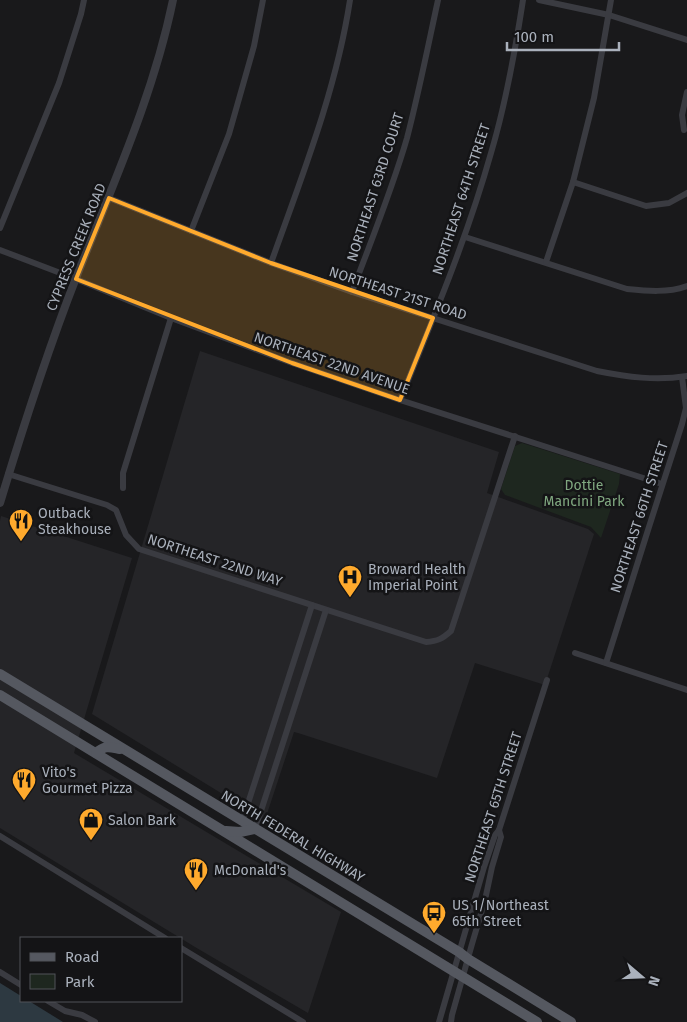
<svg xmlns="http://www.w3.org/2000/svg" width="687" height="1022" font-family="'Fira Sans',sans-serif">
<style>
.built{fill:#252528}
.green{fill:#1e271f}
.water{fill:#2d3941}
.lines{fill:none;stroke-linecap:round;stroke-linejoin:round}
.minor{stroke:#3a3b41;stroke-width:6}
.tertiary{stroke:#3a3b41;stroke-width:8}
.primary{stroke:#555860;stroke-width:10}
.marked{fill:#ffaa2d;fill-opacity:0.2;stroke:#ffaa2d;stroke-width:4;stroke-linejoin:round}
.labels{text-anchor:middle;stroke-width:5;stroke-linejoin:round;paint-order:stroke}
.street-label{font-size:14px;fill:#aab1bc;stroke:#141416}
.park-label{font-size:14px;fill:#80a880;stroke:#141416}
.poi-label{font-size:14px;fill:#aab1bc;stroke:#141416;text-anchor:start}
</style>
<rect width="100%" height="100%" fill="#19191b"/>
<!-- built -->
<g class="built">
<polygon points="200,351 499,452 487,493 588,529 594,534 545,685 475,663 437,778 298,733 294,732 265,820 92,714"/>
<polygon points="1,516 132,558 74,753 341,912 308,1013 195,947 0,828 0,521"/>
</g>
<!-- green -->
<polygon class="green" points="522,443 620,474 619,484 601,538 591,527 505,495 501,489 515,446"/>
<!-- water -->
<polygon class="water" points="0,983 21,996 21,1001 29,1001 63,1022 0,1022"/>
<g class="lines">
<!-- minor -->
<g class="minor">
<polyline points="539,0 609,15 687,40"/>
<polyline points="684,130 682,115 687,92"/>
<polyline points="573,182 646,206 669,203 687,193"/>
<path d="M109,198L271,263L352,292L597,371C627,377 656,381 687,376"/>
<polyline points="0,228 59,83 81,14 84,0"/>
<polyline points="191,231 229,134 254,46 263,0"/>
<path d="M465,237L627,289C647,291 668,293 687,286"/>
<polyline points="0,250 76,279 171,318 292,363 400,400 662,484"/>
<polyline points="546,262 573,182 594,98 611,0"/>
<path d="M271,263C302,176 336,91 350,0"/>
<path d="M352,292C371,241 392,190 407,138C419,92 428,46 438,0"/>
<path d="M400,400C433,319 467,238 491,153C506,103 515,52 523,0"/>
<path d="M8,474L107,505L116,510L126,535L139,549L426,642C438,641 442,639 451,631L515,436"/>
<polyline points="123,488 123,473 171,318"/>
<polyline points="575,653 687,690"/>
<polyline points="606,663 648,530 682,424 686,408 682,377"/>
<polyline points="242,822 312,605"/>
<polyline points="254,829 258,820 326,610"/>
<polyline points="0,836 165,938"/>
<polyline points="181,948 303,1022"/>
<polyline points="0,972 21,985"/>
<polyline points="48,1001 65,1011 82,1015 95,1022"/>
<polyline points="439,1022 484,867 495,835 499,830 547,680"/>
<polyline points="451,1022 452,1015 472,944 485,900 492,867 501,837 499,830"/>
</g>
<!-- tertiary -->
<path class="tertiary" d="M0,503C23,427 47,352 76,278C112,186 153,97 173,0"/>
<!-- primary -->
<g class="primary">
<polyline points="0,674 459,952 468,959 571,1022"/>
<polyline points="0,695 537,1022"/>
<path d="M96,753C105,745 109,747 120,749"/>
<polyline points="226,831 240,832 254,829"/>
</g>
</g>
<!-- marked area -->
<path class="marked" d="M109,198L271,263L433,318L400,400L292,363L76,279Z"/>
<!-- icons -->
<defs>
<symbol id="restaurant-pin" viewBox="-11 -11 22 30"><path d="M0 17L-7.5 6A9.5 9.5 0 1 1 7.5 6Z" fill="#ffaa2d" stroke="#141416"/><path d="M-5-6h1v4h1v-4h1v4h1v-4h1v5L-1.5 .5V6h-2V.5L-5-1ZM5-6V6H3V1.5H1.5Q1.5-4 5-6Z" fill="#111"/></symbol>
<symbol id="hospital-pin" viewBox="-11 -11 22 30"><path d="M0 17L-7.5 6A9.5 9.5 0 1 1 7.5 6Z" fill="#ffaa2d" stroke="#141416"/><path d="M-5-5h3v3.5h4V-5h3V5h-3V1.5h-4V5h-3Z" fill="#111"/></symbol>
<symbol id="shop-pin" viewBox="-11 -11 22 30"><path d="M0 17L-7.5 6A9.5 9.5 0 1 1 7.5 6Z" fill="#ffaa2d" stroke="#141416"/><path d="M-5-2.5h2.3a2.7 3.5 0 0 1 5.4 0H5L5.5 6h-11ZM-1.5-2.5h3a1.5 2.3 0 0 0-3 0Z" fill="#111"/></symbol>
<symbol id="bus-pin" viewBox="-11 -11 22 30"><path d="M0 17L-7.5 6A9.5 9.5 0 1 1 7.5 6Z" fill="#ffaa2d" stroke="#141416"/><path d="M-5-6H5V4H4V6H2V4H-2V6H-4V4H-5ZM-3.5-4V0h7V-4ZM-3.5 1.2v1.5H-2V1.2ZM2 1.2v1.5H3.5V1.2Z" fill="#111"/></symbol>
</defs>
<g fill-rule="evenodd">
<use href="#restaurant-pin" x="7" y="507" width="28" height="38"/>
<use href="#hospital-pin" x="336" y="563" width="28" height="38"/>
<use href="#restaurant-pin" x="10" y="766" width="28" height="38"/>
<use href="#shop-pin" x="77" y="806" width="28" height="38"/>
<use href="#restaurant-pin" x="182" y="856" width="28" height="38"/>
<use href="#bus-pin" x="420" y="899" width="28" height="38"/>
</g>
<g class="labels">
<!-- street labels -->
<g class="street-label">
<text transform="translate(375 187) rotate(-72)" y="5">NORTHEAST 63RD COURT</text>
<text transform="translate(461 199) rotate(-72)" y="5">NORTHEAST 64TH STREET</text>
<text transform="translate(76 247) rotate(-68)" y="5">CYPRESS CREEK ROAD</text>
<text transform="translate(398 293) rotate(18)" y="5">NORTHEAST 21ST ROAD</text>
<text transform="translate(332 363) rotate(19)" y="5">NORTHEAST 22ND AVENUE</text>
<text transform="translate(639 517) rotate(-72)" y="5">NORTHEAST 66TH STREET</text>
<text transform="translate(215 560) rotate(18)" y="5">NORTHEAST 22ND WAY</text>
<text transform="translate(493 807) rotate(-72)" y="5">NORTHEAST 65TH STREET</text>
<text transform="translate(293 836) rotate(31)" y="5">NORTH FEDERAL HIGHWAY</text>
</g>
<!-- park labels -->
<g class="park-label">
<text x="584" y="490">Dottie<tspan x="584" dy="16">Mancini Park</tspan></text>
</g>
<!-- poi labels -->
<g class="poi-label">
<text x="38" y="518">Outback<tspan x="38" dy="16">Steakhouse</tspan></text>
<text x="368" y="574">Broward Health<tspan x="368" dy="16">Imperial Point</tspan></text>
<text x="42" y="777">Vito's<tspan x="42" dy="16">Gourmet Pizza</tspan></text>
<text x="108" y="825">Salon Bark</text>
<text x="214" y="875">McDonald's</text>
<text x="452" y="910">US 1/Northeast<tspan x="452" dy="16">65th Street</tspan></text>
</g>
</g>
<!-- legend -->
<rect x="20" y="937" width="162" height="65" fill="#141416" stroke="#505358"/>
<rect x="30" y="953" width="25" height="8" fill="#555860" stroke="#505358"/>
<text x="65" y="962" font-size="15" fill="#aab1bc">Road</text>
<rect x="30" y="974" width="25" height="15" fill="#1e271f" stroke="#505358"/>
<text x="65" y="987" font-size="15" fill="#aab1bc">Park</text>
<!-- north arrow -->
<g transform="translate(642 977) rotate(109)" stroke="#141416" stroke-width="4" paint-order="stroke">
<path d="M0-4L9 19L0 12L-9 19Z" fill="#aab1bc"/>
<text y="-8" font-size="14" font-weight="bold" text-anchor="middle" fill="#aab1bc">N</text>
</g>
<!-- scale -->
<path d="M507 42v8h112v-8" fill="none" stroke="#aab1bc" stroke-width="2.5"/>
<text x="514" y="42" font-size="15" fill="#aab1bc" stroke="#141416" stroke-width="4" paint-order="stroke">100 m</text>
</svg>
